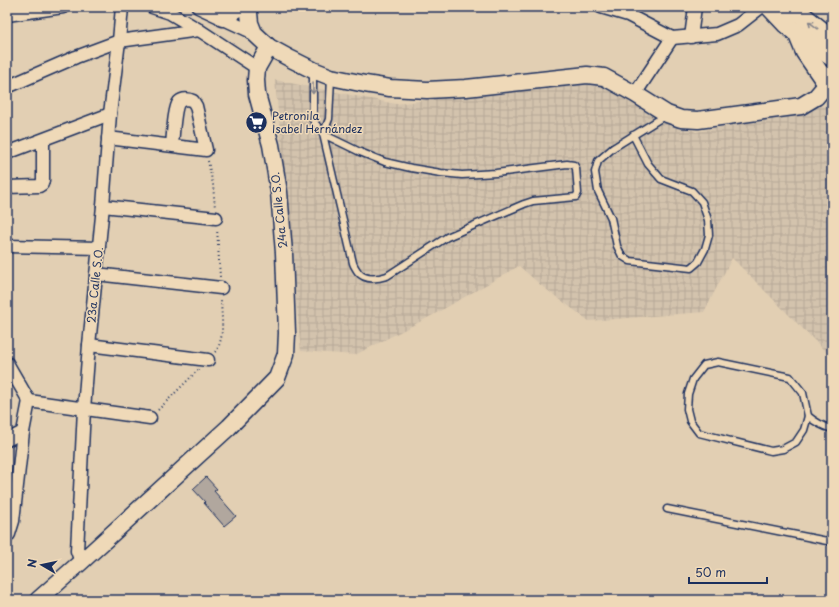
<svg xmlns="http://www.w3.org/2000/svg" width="839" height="607" font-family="'Playpen Sans',sans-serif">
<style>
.industrial{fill:url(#industrial-grid)}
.building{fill:#b1a79e;stroke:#1b2f5e}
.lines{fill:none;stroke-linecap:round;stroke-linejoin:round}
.service-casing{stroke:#1b2f5e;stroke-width:9}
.minor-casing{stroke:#1b2f5e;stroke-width:15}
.tertiary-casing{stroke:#1b2f5e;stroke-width:19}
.secondary-casing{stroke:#1b2f5e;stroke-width:21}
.path{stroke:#1b2f5e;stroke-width:2;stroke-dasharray:1 3;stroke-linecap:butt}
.service{stroke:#efd9b8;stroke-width:6}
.minor{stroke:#efd9b8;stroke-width:12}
.tertiary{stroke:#efd9b8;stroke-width:16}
.secondary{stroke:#efd9b8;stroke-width:18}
.oneway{stroke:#85848b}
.labels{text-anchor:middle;stroke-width:3;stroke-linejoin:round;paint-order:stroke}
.poi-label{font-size:11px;fill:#1b2f5e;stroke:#efd9b8;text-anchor:start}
.street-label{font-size:11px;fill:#1b2f5e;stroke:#efd9b8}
</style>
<defs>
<pattern id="industrial-grid" width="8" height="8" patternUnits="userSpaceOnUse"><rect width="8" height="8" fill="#d3c3ad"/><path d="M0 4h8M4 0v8" fill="none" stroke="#b5a897"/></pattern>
</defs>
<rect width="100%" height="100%" fill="#e2cfb3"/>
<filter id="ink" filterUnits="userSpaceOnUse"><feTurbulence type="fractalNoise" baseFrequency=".025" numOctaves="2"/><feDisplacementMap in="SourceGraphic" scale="8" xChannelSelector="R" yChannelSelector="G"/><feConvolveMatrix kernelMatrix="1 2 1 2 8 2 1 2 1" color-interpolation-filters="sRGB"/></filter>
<g filter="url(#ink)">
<!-- industrial -->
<polygon class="industrial" points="595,78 696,132 832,104 832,357 824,350 732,258 704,312 589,321 543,287 519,266 433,315 355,355 301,351 275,80 396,104"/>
<!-- building -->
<polygon class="building" points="206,477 217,489 214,491 236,516 224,526 204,503 205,502 193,489"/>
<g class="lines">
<defs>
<g id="service">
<path d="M313,72V120L323,134L360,152L385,162L411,168L441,173L462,175L496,173L567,164L574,165L576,168L578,193L576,197L533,201L524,204L447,237L387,276C377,279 365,281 358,272C356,269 354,266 353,263L323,134L329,119L331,78"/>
<polyline points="633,135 648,164 661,179 692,191 702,202 708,220 709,235 705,249 698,262 691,268 630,261 622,256 617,246 611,218 598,191 595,172 598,161 613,148 666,115"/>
<polygon points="718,362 790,377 803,393 808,416 804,430 796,442 783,449 771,451 699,433 690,421 687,409 688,394 693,379 704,365"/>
<path d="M808,416C815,422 822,426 832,429"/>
<polyline points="667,509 832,542"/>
</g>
<g id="minor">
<polyline points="152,7 170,13 199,30 257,68"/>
<polyline points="198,7 254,33"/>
<polyline points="601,7 628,15 672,38 717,34 738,25 761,7"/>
<polyline points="7,15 63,7"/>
<polyline points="691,37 695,7"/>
<polyline points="7,87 76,57 119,41 199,30"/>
<polyline points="635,94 672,38"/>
<path d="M108,138L206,150L196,106L193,101C189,99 183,98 179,102C174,108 173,137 172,145"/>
<polyline points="7,153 110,114"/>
<polyline points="7,187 39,186 42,184 43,180 43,140"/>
<polyline points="103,206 216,218"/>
<polyline points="7,246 99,248"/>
<polyline points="96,274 221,288"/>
<polyline points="89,345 208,360"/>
<polyline points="7,363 29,401"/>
<polyline points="29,401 150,418"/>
<polyline points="7,440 23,432"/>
<polyline points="7,537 9,534 13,521 23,432 29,401"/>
<polyline points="81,562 77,551 84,409 89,345 103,206 110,114 119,41 122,7"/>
</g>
<g id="tertiary">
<polyline points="249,7 249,13 250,23 254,33 269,47 291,59 313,70 331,77 365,84 390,88 427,90 466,88 587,75 604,77 635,94 667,114 681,119 698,120 801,106 816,97 827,84 832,73"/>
<polyline points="223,18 241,7"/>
<polyline points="38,600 81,562 229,427 277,378 286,354 287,333 284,253 279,192 271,145 257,94 256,80 257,68 269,47"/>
</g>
<g id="secondary">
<polyline points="770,7 786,24 798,34 832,57"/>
<polyline points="792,7 832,39"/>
<polyline points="798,35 805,52 827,84"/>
</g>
</defs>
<!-- service casing -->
<use href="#service" class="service-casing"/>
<!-- minor casing -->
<use href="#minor" class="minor-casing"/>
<!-- tertiary casing -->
<use href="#tertiary" class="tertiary-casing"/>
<!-- secondary casing -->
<use href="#secondary" class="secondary-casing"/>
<!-- path -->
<g class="path">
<polyline points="208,161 213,185 215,208"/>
<polyline points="217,228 220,277"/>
<path d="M215,352C226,339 221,314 221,298"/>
<polyline points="158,410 199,369"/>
</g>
<!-- service -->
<use href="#service" class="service"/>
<!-- minor -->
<use href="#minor" class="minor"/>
<!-- tertiary -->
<use href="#tertiary" class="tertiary"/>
<!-- secondary -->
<use href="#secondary" class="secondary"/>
</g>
<!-- one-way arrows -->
<defs><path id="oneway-shaft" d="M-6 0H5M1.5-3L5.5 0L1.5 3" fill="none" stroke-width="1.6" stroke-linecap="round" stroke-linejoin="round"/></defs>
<g class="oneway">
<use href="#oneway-shaft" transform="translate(813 25) rotate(-142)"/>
<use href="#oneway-shaft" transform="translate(313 88) rotate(91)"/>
</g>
</g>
<!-- icons -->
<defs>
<symbol id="supermarket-disc" viewBox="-11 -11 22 22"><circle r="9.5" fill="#1b2f5e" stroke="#efd9b8"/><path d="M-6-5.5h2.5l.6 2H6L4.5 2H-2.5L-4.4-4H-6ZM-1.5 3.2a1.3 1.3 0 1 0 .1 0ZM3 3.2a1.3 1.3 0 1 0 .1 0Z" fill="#fff"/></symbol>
</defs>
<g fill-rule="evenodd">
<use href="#supermarket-disc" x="244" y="110" width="25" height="25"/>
</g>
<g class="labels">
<!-- poi labels -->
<g class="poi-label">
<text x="272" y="120">Petronila<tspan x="272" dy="13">Isabel Hernández</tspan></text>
</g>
<!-- street labels -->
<g class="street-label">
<text transform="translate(279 210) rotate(-96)" y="4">24a Calle S.O.</text>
<text transform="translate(95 285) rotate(-84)" y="4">23a Calle S.O.</text>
</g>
</g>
<!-- margin -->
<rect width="839" height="607" fill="none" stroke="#efd9b8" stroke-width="24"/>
<rect x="12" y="12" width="815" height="583" fill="none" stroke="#1b2f5e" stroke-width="1.5" filter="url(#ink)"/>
<!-- north arrow -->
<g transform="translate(42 565) rotate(279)" stroke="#efd9b8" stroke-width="3" paint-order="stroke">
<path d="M0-3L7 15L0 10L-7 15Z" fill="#1b2f5e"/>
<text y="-6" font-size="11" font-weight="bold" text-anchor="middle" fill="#1b2f5e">N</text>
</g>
<!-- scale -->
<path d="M689 577v6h78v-6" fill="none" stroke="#1b2f5e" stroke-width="2"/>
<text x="695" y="577" font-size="12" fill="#1b2f5e" stroke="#efd9b8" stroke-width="3" paint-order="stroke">50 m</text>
</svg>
